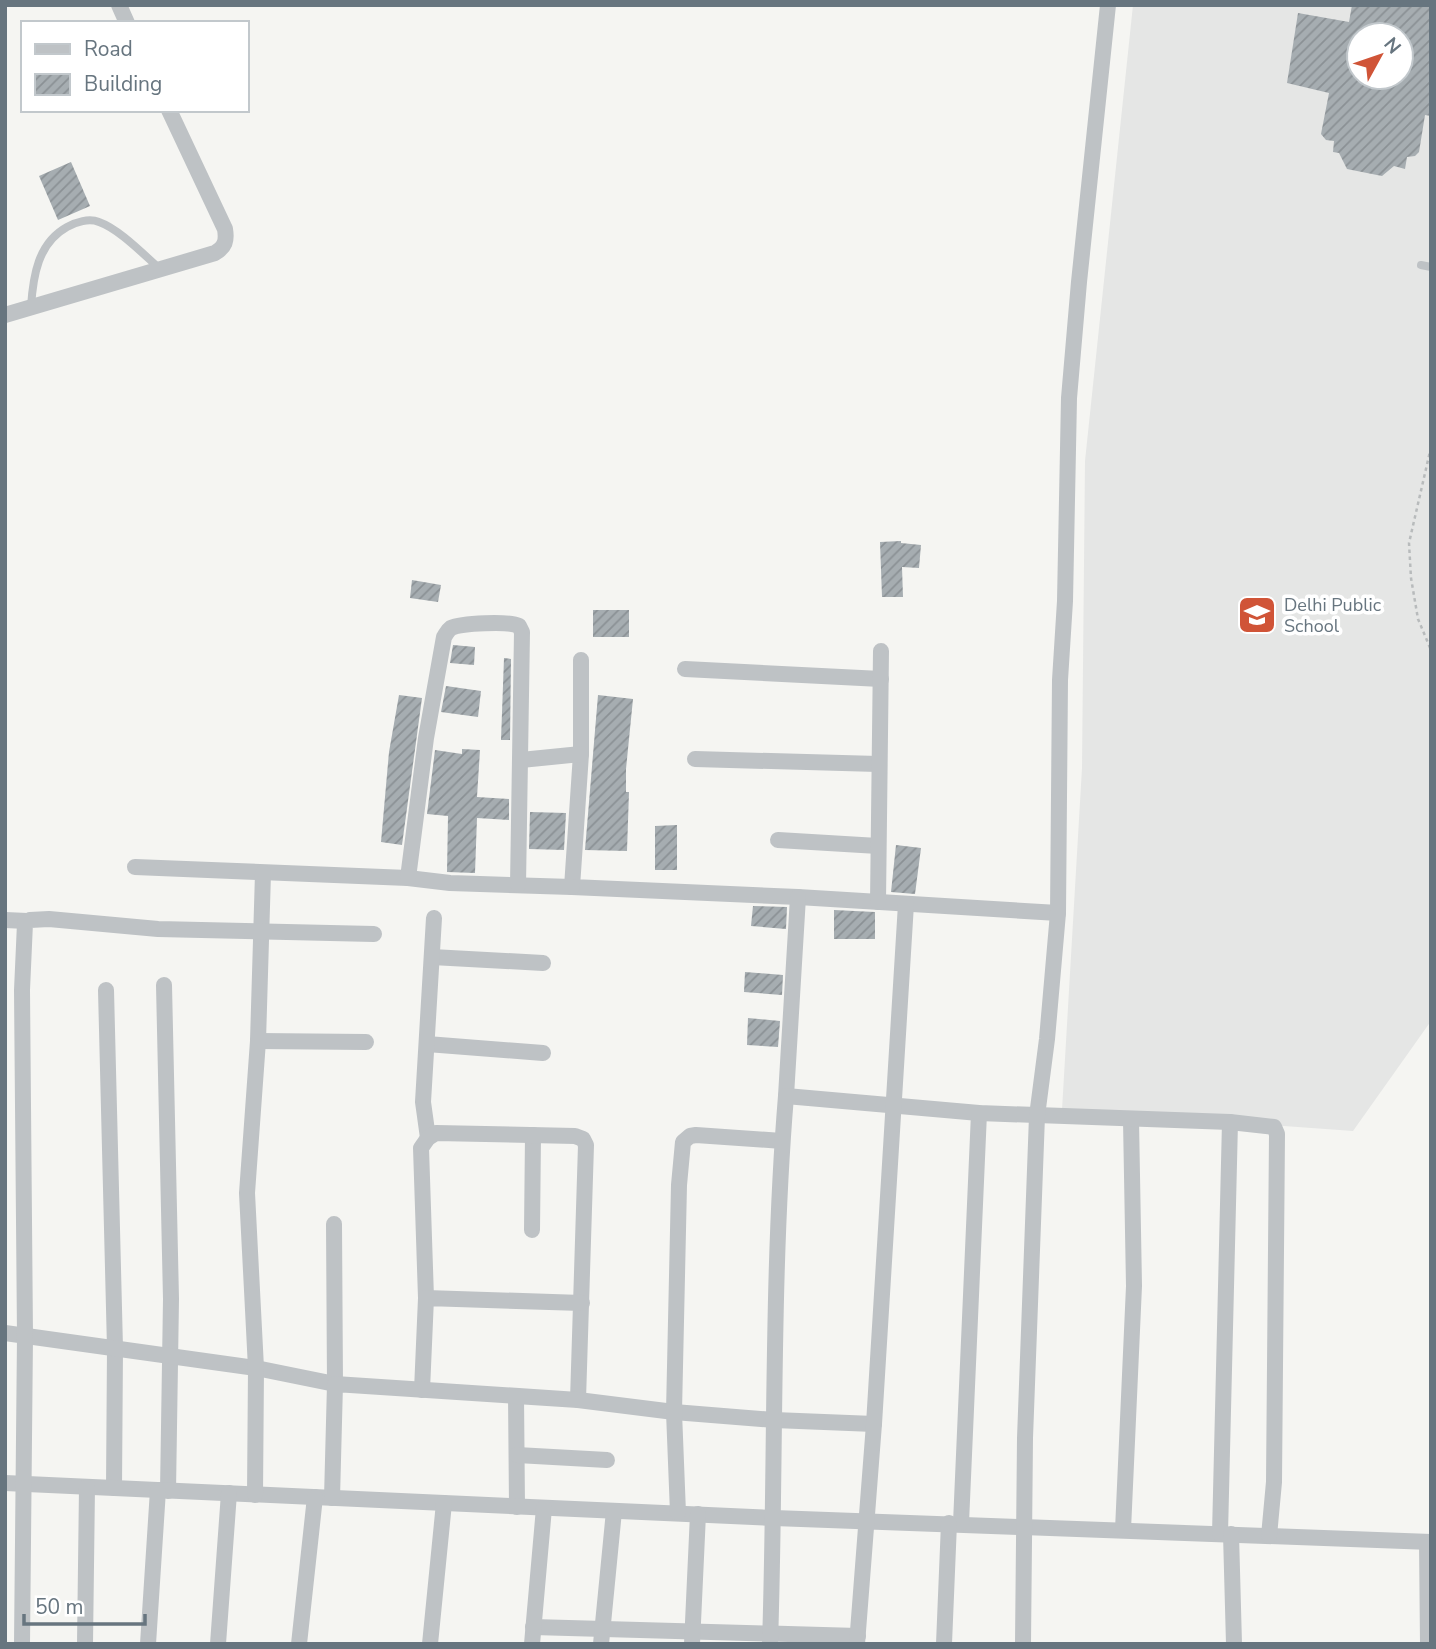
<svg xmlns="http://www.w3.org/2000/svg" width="1436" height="1649" font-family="'Nunito Sans',sans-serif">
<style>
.built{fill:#e5e6e5;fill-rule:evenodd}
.building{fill:url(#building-hatch);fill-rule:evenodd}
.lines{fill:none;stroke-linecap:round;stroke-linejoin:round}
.path{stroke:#b8bbbc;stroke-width:2.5;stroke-dasharray:3.5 3.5;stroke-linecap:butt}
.lane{stroke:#bec2c5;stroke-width:8}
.street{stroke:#bec2c5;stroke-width:16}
.labels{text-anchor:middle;stroke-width:7;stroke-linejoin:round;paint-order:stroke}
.poi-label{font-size:18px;fill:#67757f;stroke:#fff;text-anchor:start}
</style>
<defs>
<pattern id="building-hatch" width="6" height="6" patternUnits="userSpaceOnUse" patternTransform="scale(1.75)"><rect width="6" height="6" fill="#a6adb1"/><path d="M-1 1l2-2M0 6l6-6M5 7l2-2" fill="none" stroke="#8b9195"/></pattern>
</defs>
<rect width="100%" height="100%" fill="#f5f5f2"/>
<!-- built -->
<path class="built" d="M1133,5H1431V1021L1353,1131L1062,1110L1082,768L1085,461ZM1359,35H1401V77H1359Z"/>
<!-- building -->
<g class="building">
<path d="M1352,5H1431V116L1425,115L1419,152L1415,156L1407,157L1405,169L1394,166L1382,176L1347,169L1339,153L1333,152L1334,141L1326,140L1321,134L1329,93L1287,83L1298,13L1349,22ZM1359,35H1401V77H1359Z"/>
<polygon points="71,162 90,206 58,220 39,176"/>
<polygon points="901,541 901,543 921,545 919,568 902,567 903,597 882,597 880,542"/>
<polygon points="412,580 441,585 438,602 410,598"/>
<rect x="593" y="610" width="36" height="27"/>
<polygon points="453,645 475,647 474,665 450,663"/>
<polygon points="504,658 511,659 510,740 501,740"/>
<polygon points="446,686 481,691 478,717 441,712"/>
<polygon points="399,695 422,698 402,845 381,842 389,752"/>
<polygon points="598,695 633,699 626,769 626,792 629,792 627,851 585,850"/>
<polygon points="462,749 480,750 477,797 509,799 509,820 477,818 475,873 447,872 448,816 427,814 435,750 462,754"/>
<polygon points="530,812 566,813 564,850 529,849"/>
<polygon points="677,825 677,870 655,870 655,826"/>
<polygon points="896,845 921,848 915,894 891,892"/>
<polygon points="753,906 787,907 786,929 751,926"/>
<polygon points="834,910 875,912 875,939 834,939"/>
<polygon points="745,972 783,975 782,995 744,992"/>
<polygon points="748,1018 780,1021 778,1047 747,1045"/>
</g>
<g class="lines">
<!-- path -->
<polyline class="path" points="1431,447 1409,543 1411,578 1418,619 1431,650"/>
<!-- lane -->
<g class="lane">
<polyline points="1421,265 1431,267"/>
<path d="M31,307C33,276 38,243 67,227C76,222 89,218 99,222C119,229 143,254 159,268"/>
</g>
<!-- street -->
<g class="street">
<polyline points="119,5 127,23"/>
<path d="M5,315L215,253C225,247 227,241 225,229L169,110"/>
<polyline points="581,660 581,754 572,887 798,897 1058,913"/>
<polyline points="685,669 881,679"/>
<polyline points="695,759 878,764"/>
<polyline points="521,760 581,754"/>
<polyline points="778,840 878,846"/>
<polyline points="135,867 408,878 450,883 572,887"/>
<path d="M408,878L426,738L444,637C447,633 447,631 451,628C461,623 509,621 519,626L522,632L518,885"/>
<polyline points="878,902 881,651"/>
<polyline points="5,920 27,921"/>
<polyline points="432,957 543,963"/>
<polyline points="164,985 171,1299 168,1491"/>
<polyline points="106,990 115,1348 114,1488"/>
<polyline points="258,1041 366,1042"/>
<polyline points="427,1044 543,1053"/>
<polyline points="786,1096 798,897"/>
<polyline points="428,1138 423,1102 434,918"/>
<polyline points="532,1230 533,1135"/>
<polyline points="426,1298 421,1148 428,1138 436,1133 575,1136 583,1139 586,1145 578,1400"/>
<polyline points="5,1333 256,1368 335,1384 334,1224"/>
<polyline points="422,1390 426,1298 582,1303"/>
<polyline points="516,1396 517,1507"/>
<polyline points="517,1455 607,1460"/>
<polyline points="5,1483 774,1518 1431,1542"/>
<polyline points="255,1495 256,1368 247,1193 258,1041 263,873"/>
<polyline points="332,1498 335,1384 578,1400 674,1412 774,1420 874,1424"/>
<polyline points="678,1513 674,1412 679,1185 683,1142 690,1136 696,1135 782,1141"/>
<polyline points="961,1523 979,1113"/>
<polyline points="1123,1530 1134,1286 1131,1120"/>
<polyline points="1220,1534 1230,1122"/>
<polyline points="1231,1534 1234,1644"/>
<polyline points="1427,1542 1428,1644"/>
<polyline points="533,1627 858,1636"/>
<polyline points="22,1644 25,1336 22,990 25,923 30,920 49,919 158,929 374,934"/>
<polyline points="85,1644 87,1487"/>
<polyline points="148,1644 158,1490"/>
<polyline points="218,1644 229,1493"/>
<polyline points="299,1644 315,1497"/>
<polyline points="430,1644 444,1503"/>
<polyline points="532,1644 544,1508"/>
<polyline points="601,1644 614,1511"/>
<polyline points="692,1644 698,1514"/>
<path d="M770,1644C776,1461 771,1278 786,1096L979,1113L1230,1122L1274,1127L1277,1134L1274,1482L1269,1536"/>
<polyline points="857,1644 874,1424 906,904"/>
<polyline points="944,1644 949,1523"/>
<polyline points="1023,1644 1025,1438 1037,1116 1047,1039 1058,913 1060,680 1065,601 1069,398 1079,282 1108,5"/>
</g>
</g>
<!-- icons -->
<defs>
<symbol id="school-square" viewBox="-11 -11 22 22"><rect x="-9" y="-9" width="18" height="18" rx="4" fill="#d05437" stroke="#fff"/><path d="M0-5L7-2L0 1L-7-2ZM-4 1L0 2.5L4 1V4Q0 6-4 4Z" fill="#fff"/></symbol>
</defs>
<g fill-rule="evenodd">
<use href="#school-square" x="1235" y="593" width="44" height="44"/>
</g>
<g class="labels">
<!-- poi labels -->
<g class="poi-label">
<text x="1284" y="611">Delhi Public<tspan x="1284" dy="21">School</tspan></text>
</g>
</g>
<!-- border -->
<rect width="1436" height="1649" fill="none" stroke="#67757f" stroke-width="14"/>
<!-- legend -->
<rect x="21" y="21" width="228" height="91" fill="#ffffff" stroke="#c2c8cc" stroke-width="2"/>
<rect x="35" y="44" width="35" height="10" fill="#bec2c5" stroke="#c2c8cc" stroke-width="2"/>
<text x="84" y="56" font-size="21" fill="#67757f">Road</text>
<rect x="35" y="74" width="35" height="21" fill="url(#building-hatch)" stroke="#c2c8cc" stroke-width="2"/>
<text x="84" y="91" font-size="21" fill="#67757f">Building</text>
<!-- north arrow -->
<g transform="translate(1380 56) rotate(50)"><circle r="33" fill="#ffffff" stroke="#c2c8cc" stroke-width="2"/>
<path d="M0-5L12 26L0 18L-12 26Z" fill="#d05437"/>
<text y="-10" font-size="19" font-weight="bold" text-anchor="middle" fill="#67757f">N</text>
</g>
<!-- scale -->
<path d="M24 1614v10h121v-10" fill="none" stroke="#67757f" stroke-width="3.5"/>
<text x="35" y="1614" font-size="21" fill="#67757f" stroke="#ffffff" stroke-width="5" paint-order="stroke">50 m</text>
</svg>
